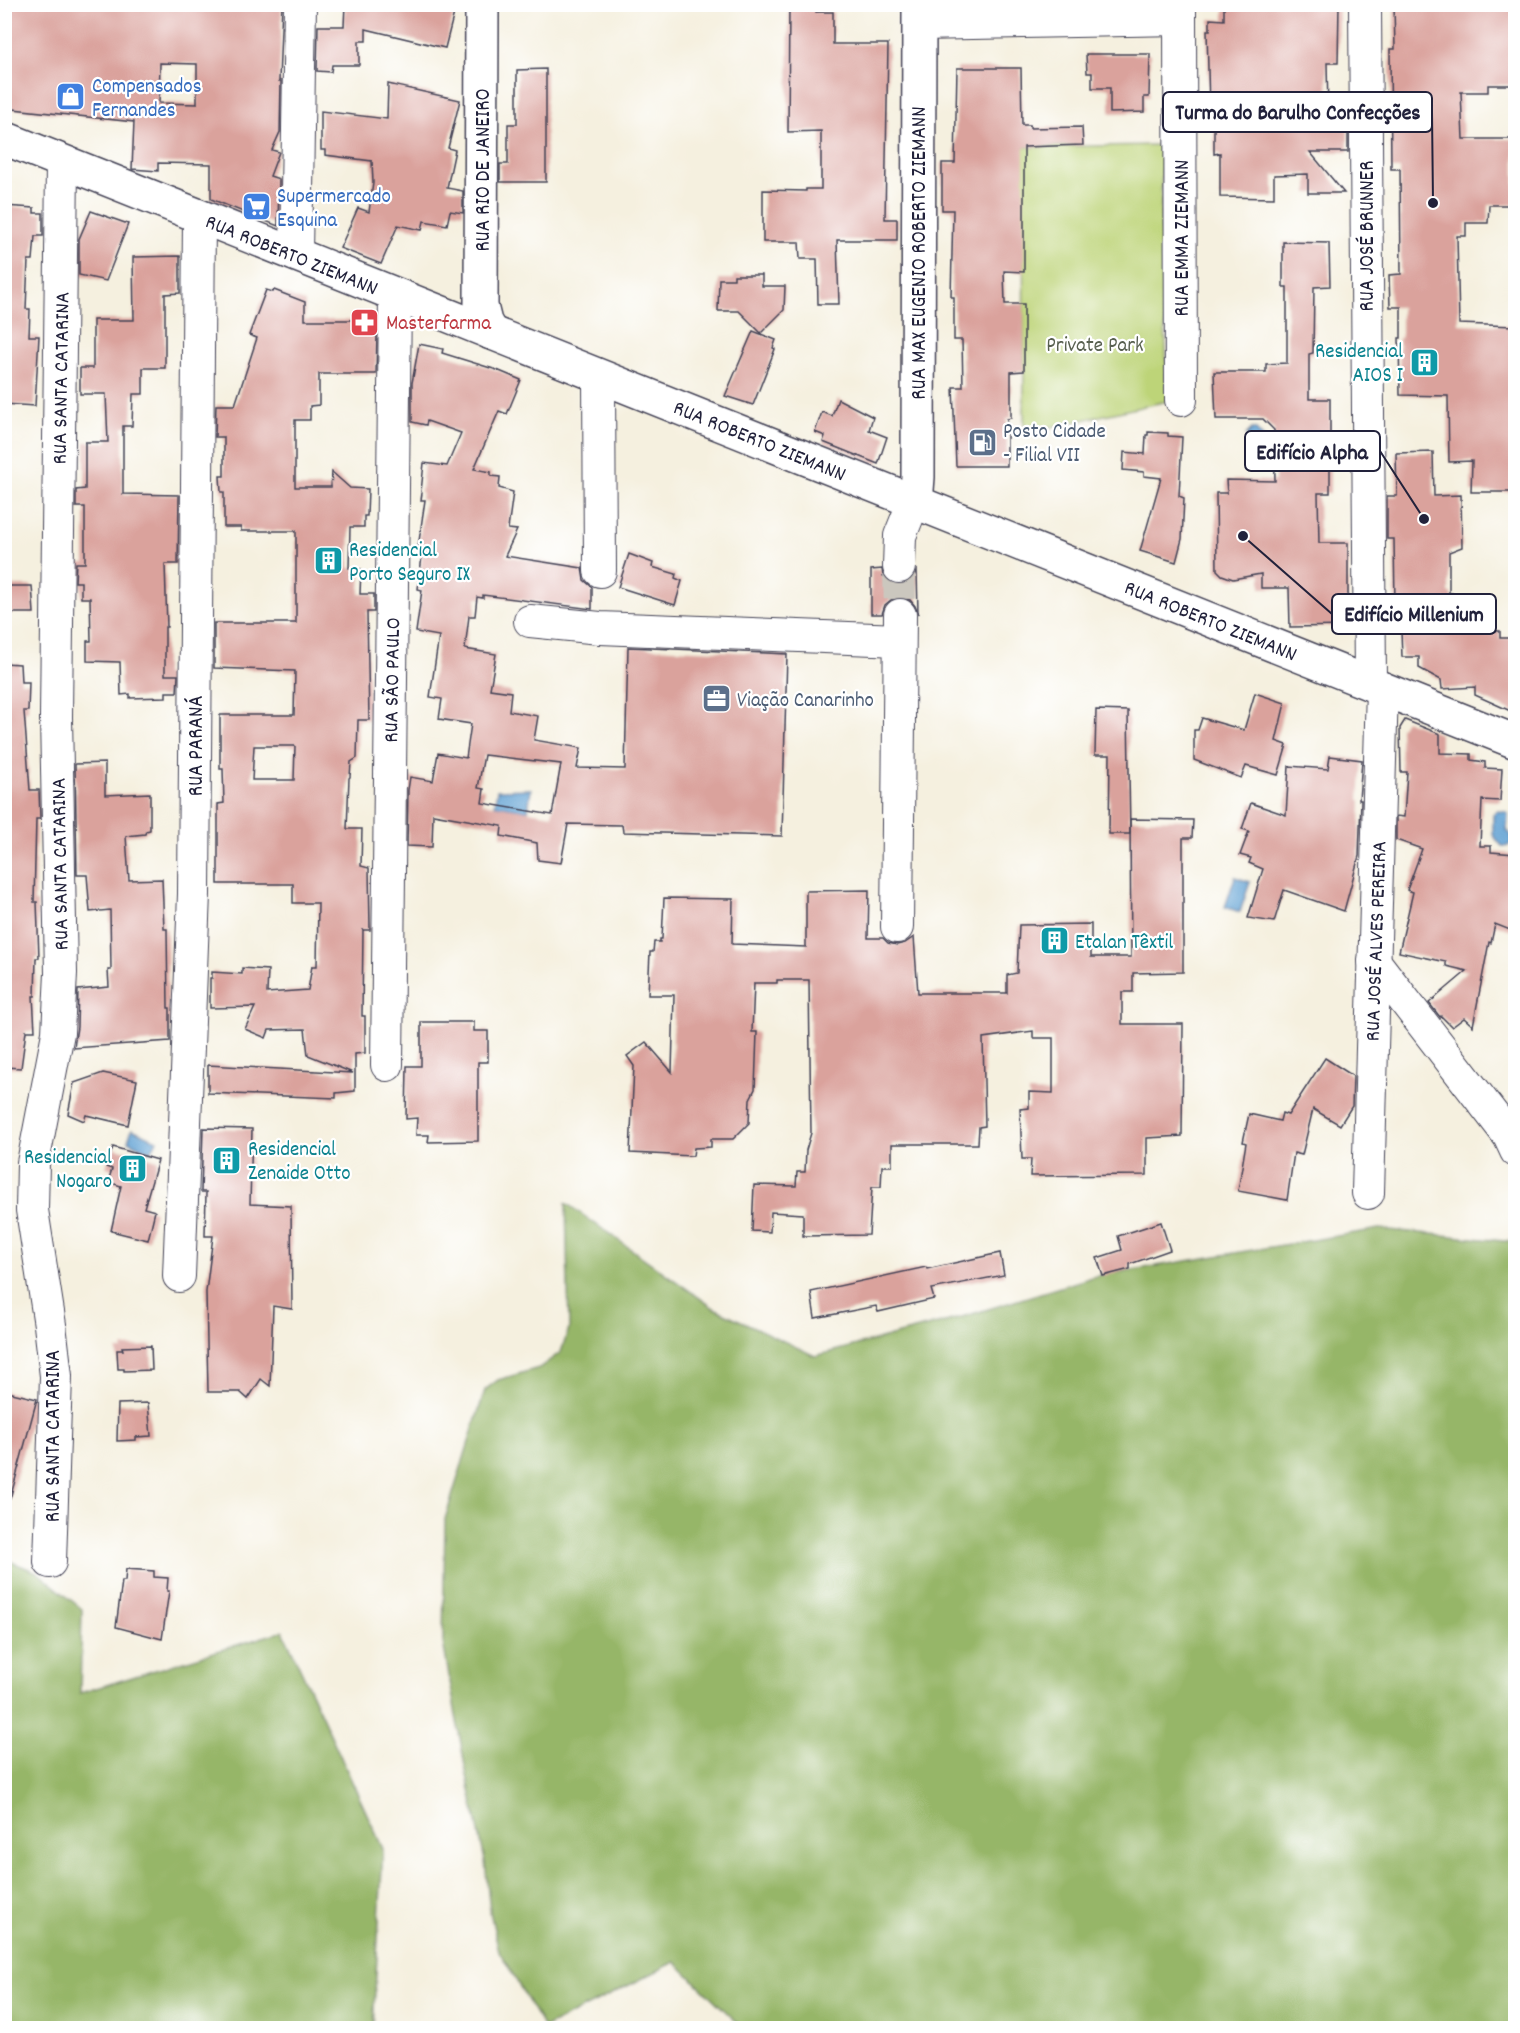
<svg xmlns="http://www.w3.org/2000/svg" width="1520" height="2033" font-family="Dekko,sans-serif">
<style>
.green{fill:#bdd478;stroke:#707b5a;stroke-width:1.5}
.forest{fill:#96b668;stroke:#5c6c52;stroke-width:1.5}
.water{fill:#60a1d3;stroke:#416287;stroke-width:1.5}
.building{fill:#daa29c;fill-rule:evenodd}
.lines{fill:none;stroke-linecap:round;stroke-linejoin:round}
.minor-tunnel{stroke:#cbc7be;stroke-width:32;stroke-dasharray:32 16;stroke-linecap:butt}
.minor-casing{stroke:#424154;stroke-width:34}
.major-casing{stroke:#424154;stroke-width:36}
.minor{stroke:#fff;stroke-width:32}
.major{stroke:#fff;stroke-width:33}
.labels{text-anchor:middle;stroke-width:4.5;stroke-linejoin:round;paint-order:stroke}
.shop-label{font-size:21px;fill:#366cbe;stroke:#fff;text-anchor:start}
.street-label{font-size:21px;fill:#22223b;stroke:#fff}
.health-label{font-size:21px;fill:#be3a42;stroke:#fff;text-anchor:start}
.park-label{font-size:21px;fill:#586050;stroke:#fff}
.culture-label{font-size:21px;fill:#0d838f;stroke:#fff;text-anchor:start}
.service-label{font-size:21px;fill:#4e5e75;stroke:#fff;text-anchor:start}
.leader{fill:none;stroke:#22223b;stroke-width:2}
.callout-dot{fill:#22223b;stroke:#fff;stroke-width:2}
.callout{fill:#fff;stroke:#22223b;stroke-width:2}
.callout-label{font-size:22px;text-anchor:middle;font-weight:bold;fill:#22223b}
</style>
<rect width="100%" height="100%" fill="#fff"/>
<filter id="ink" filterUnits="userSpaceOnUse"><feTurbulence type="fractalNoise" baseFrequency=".0167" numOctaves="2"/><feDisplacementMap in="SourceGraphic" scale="12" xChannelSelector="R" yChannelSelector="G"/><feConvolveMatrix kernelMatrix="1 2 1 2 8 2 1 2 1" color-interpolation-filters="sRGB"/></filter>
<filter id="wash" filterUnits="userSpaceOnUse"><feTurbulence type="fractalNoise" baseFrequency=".008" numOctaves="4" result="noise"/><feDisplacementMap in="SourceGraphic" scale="24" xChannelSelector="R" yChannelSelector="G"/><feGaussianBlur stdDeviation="1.35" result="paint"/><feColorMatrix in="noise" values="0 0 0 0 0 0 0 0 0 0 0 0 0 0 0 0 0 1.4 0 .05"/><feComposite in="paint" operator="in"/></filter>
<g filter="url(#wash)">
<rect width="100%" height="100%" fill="#f5f0df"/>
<!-- green -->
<polygon class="green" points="1162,145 1161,215 1168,401 1024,433 1023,147"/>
<!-- forest -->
<g class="forest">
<polygon points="566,1203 714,1308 815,1356 949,1321 1096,1276 1379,1229 1514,1242 1516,1244 1515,2028 743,2028 675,1962 544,2028 499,1951 490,1912 485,1861 464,1761 443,1642 445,1519 485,1390 498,1380 539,1368 561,1352 569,1329"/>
<polygon points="4,1559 37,1572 82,1609 80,1693 283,1631 383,1849 373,2028 5,2028"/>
</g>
<!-- water -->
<g class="water">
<polygon points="1252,429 1255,429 1270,445 1263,451 1246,435"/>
<polygon points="531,789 528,811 495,805 497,790"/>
<polygon points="1497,811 1505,812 1508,814 1507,830 1512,836 1512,842 1508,846 1502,846 1493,835 1493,814"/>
<polygon points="1235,877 1250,882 1240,912 1225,907"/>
<polygon points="132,1129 157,1140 151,1152 128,1141"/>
</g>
<g id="blocks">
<!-- building -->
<g class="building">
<path d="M4,4H282L279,81H281L280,132L272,150L279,152L270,176L279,179L278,226L211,199V164L158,163V171L132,169L134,122L4,108ZM160,63L197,64V104L159,103Z"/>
<polygon points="345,4 434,4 433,8 454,13 445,48 366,29 366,41 359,41 359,65 332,65 331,72 317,71 318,26 344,26"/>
<polygon points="789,4 817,4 816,12 833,12 833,44 888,44 885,219 897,219 897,240 837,240 839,304 818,304 817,259 800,259 799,242 763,242 763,190 806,191 806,189 821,189 821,131 788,132"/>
<polygon points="1224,4 1339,4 1338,63 1327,63 1328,111 1348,110 1348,152 1310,152 1344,193 1308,193 1308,174 1274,175 1274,198 1220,197 1220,153 1214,154 1214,108 1209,108 1207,30 1210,30 1210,19 1224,20"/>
<polygon points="1394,4 1515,6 1515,85 1488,85 1488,92 1461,92 1463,139 1515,139 1515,205 1489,205 1488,223 1466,223 1466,236 1457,236 1459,324 1515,326 1515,492 1471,492 1472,461 1449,462 1448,396 1400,395 1399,338 1401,338 1401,307 1390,307 1389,275 1401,274 1400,169 1391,169 1390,49 1395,49"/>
<polygon points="1086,54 1150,54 1149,97 1144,97 1144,112 1110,113 1110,88 1092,88 1092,73 1087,73"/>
<polygon points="957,68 1021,68 1022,125 1030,125 1030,128 1082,127 1083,145 1024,147 1024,272 1004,271 1005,304 1024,304 1024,371 1011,372 1011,418 1007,419 1007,466 956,466 953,387 963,387 962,340 954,340 954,297 951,297 953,210 942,210 942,163 955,163"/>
<polygon points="546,69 546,182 500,182 500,164 508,164 508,124 517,124 517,70"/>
<polygon points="388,84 460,100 448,148 455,150 447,188 463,191 463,213 450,211 447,225 424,221 422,230 398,225 381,264 340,248 358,208 369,212 373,183 372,161 325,155 325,150 321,150 321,111 387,119"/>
<polygon points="4,206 34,208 34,213 43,213 43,236 35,236 33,260 28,260 26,309 30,309 29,336 39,336 35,406 4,404"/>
<polygon points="91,211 128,224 106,281 79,275 79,239"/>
<polygon points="1283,242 1329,243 1330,286 1314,287 1313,353 1309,354 1309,399 1330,399 1330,493 1318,493 1319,543 1348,543 1348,626 1290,627 1289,588 1261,588 1261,574 1233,579 1222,575 1217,570 1216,493 1227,493 1226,480 1275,481 1274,430 1263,419 1216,419 1214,372 1266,372 1266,364 1287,363 1287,287 1283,287"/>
<polygon points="180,256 180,293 165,294 165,368 143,368 143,394 133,394 132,426 123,426 123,494 179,495 178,564 165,564 167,627 165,627 165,675 178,675 177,692 166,692 166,697 130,698 130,694 121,695 120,662 87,661 87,641 91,641 90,598 81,598 81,582 75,582 76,563 85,563 85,507 76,507 76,490 85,489 85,442 108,442 106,394 80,394 80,368 93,368 93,320 134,320 133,257"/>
<polygon points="734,275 762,275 762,286 785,286 784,310 761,333 739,311 718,311 719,279 734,279"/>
<path d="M266,290L273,292L274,290L305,302V320H364L377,334L376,374H319V405L310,406V420H295V487H331L332,472L350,488L368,489L367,516H364V527H350L349,568L361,569L360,594H374V612H367L369,720H358L357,758L351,762L350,777L349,778L347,829H362L361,866L369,868L370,930H363L362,1016H365V1053L355,1054V1091L336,1093V1098L208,1093V1065L353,1073L308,1055L305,1029L269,1030L266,1038L245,1029L255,1007L210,1008V978H212V972L242,974V968L268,970L267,993L308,990L312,966H317L318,903H293V884H218V804L224,803L223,769H220V715H294L295,671L214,668V623H296V531H241V527H224V492H221L220,476H224V437H215L216,405H235L257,338L249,335ZM254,746H295L294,780H252Z"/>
<polygon points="753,331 776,340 773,348 775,349 753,405 725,396"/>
<path d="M419,344L443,349L442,353L497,370L521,380L507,414L499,411L474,469L491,472V476L500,477L499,488L513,492L508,529L517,530L505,556L582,568L584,580L592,587V609L483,595V598L477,597L475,616H469L465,649L496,654L490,689L511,692L509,711L538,716L534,740L581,748L577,768L625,769L628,647L787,654L782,836L623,832L622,825L568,824L561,863L538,860L537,843L501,836L502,826L433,814L432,847L407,846L408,790L410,777L433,781L438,753L466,758L471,724L439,719L442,699L430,697L439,636L416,632L422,590L418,589L423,548H418L425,500H421L422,493L421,492L424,463L447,466L461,433L427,421L426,425L412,422V383ZM484,755L561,764L552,815L482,803L484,789L478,788Z"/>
<polygon points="838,399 873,417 869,430 887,437 878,464 823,442 825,436 815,432 822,412 832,416"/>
<polygon points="1148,432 1168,433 1168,436 1182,437 1179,496 1184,498 1182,539 1176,562 1140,551 1161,478 1144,476 1144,472 1123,470 1124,452 1145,454 1146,435 1148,435"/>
<polygon points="1433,452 1434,496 1461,495 1462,547 1449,552 1449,593 1452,593 1452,616 1456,616 1457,631 1500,631 1500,638 1515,638 1515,713 1475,695 1475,687 1442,689 1441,680 1419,668 1419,657 1402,657 1400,604 1395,604 1394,539 1387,539 1387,496 1397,496 1396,453"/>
<polygon points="629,554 653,563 652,567 676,574 675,578 682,581 675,605 618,587"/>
<polygon points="882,569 883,576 889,582 899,585 908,583 914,577 917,569 918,614 915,606 910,600 900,597 891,600 885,605 882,614 871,614 871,570"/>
<polygon points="4,586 32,586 34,613 4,613"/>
<polygon points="4,663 20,664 21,682 29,682 28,711 24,711 30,790 39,790 40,819 36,819 34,902 37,902 39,958 36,958 35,996 33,996 35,1031 26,1031 21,1068 4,1067"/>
<polygon points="1255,693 1285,703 1276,741 1287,745 1278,775 1246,766 1241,778 1194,760 1194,730 1198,730 1202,718 1244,730"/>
<polygon points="1096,710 1128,711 1130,834 1109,834 1110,755 1095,755"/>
<polygon points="1405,720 1440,734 1440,753 1471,754 1471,760 1485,762 1485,768 1502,769 1500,801 1482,800 1480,846 1491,846 1491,852 1515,854 1515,932 1495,924 1491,943 1489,942 1473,1026 1464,1018 1452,1027 1441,1016 1440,1017 1429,1003 1467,971 1446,966 1446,962 1399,952 1413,892 1407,890 1422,849 1396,840 1396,816 1404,817 1407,772 1401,772 1400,728"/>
<polygon points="1330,756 1362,760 1359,800 1361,800 1359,856 1344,911 1284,890 1274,922 1248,918 1263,869 1249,863 1251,858 1240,855 1249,831 1242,829 1251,803 1286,815 1289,766 1328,769"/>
<polygon points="105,763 105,795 150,793 150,830 146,831 145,834 126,836 129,880 162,879 164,929 167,929 168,1008 170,1008 170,1041 74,1048 77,1027 78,990 109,987 108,970 111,970 110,910 90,912 87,875 77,875 75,764"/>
<polygon points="1130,819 1193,820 1192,838 1183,838 1183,972 1133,973 1133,992 1122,992 1122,1024 1183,1024 1182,1136 1147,1138 1147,1175 1030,1176 1031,1159 1022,1159 1020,1109 1029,1108 1029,1092 1053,1093 1053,1038 1033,1038 1033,1031 983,1038 985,1126 979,1127 978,1144 892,1144 892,1166 882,1166 881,1187 872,1187 869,1235 803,1236 803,1214 771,1212 770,1232 752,1231 754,1185 796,1186 797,1172 805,1172 806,1150 811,1133 809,980 777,980 777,983 754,983 752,1032 757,1032 755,1089 750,1099 749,1123 733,1139 711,1139 711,1147 694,1148 693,1156 630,1153 634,1066 627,1056 646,1042 672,1072 674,995 648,995 650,952 653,952 654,942 660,942 660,939 662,939 664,898 733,899 732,944 806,947 806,891 869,890 868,938 883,938 888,943 897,945 905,943 914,937 918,993 1007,993 1007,975 1017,973 1019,925 1091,924 1091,957 1131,957"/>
<polygon points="421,1022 474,1022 474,1031 488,1031 488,1062 478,1062 478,1141 428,1142 429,1135 416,1135 417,1118 406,1119 407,1066 421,1066"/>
<polygon points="1325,1058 1353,1076 1352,1106 1340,1125 1313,1109 1302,1155 1294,1153 1287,1200 1238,1191 1246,1143 1243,1142 1249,1114 1280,1121 1282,1113 1288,1115"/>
<polygon points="103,1073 137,1080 128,1125 86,1115 84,1121 68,1114 74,1083"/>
<polygon points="203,1128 252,1129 250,1204 291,1206 292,1309 273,1306 270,1386 261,1379 248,1399 240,1392 208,1392 206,1292 213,1236 205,1236 206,1192 201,1192"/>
<polygon points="113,1147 158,1160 144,1208 155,1211 148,1240 111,1231 121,1186 108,1182 112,1169 106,1167"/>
<polygon points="1161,1222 1170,1250 1130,1264 1130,1269 1103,1276 1097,1258 1122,1250 1118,1236"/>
<polygon points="1000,1253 1004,1275 931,1289 934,1299 878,1312 876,1306 815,1318 811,1292 926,1267 927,1269"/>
<polygon points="151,1346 152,1370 124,1371 124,1369 118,1369 117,1350 123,1350 122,1347"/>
<polygon points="4,1391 37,1399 10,1499 4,1498"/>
<polygon points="148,1403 151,1436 136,1437 136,1440 117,1441 118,1404"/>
<polygon points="126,1569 154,1571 154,1577 168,1578 167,1591 169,1591 162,1639 116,1627 122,1581 125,1581"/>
</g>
</g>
</g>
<g filter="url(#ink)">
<use href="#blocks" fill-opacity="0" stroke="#424154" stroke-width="1.5"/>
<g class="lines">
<!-- minor-tunnel -->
<polyline class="minor-tunnel" points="899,567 900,615"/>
<defs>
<g id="minor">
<polyline points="1180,4 1181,400"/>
<polyline points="1365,4 1370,684"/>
<polyline points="919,24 1180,19"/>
<polyline points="296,255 300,4"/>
<polyline points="599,376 600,571"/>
<polyline points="899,567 900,536 914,501"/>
<polyline points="530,621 600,628 899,640"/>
<polyline points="897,927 900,615"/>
<polyline points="1374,961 1509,1136 1516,1151"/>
<polyline points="387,1065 395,295"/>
<polyline points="1368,1193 1382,688"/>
<polyline points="179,1276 194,894 199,216"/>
<polyline points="50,1562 56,1376 50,1325 32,1210 33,1163 58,1033 61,973 56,717 62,162"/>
</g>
<g id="major">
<polyline points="482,4 481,306 485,322 491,333"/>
<polyline points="4,138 1516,742"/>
<polyline points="914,501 917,490 918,477 919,4"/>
</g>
</defs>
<!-- minor casing -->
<use href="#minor" class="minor-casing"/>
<!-- major casing -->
<use href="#major" class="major-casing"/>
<!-- minor -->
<use href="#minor" class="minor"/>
<!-- major -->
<use href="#major" class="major"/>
</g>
</g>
<!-- icons -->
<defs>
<symbol id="shop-square" viewBox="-11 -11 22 22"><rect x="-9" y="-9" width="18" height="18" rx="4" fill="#3f7fe0" stroke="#fff"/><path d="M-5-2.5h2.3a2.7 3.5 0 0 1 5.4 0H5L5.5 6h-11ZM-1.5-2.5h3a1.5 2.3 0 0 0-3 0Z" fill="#fff"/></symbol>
<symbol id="supermarket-square" viewBox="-11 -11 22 22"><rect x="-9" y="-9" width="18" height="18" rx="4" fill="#3f7fe0" stroke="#fff"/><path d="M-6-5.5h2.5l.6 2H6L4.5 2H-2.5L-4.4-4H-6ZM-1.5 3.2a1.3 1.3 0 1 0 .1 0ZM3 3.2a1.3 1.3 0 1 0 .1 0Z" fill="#fff"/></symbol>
<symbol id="pharmacy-square" viewBox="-11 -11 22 22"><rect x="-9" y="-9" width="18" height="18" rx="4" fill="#e0444e" stroke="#fff"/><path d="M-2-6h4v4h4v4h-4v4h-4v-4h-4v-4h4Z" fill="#fff"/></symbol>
<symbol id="building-square" viewBox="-11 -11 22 22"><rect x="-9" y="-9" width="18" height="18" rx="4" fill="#0f9aa8" stroke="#fff"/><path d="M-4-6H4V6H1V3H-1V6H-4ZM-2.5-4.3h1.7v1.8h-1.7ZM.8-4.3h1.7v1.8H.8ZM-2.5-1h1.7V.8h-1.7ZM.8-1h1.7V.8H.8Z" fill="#fff"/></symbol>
<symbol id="fuel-square" viewBox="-11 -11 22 22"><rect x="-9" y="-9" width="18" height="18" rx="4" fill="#5c6f8a" stroke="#fff"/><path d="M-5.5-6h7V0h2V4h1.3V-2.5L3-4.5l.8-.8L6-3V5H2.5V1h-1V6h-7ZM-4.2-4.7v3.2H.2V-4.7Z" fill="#fff"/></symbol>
<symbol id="office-square" viewBox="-11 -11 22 22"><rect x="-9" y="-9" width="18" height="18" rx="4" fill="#5c6f8a" stroke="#fff"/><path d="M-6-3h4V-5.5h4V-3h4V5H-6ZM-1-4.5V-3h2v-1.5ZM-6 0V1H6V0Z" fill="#fff"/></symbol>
</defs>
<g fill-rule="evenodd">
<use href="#shop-square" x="54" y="80" width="33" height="33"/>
<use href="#supermarket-square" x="240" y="190" width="33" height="33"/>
<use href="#pharmacy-square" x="348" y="306" width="33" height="33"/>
<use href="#building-square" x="1408" y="346" width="33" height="33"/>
<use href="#fuel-square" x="966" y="426" width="33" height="33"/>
<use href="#building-square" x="312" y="544" width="33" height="33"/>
<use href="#office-square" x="700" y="682" width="33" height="33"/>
<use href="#building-square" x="1038" y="924" width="33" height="33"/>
<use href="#building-square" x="210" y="1144" width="33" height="33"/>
<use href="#building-square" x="116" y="1152" width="33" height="33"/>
</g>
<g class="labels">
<!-- shop labels -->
<g class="shop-label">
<text x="92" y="92">Compensados<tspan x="92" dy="24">Fernandes</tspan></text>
<text x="277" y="202">Supermercado<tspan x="277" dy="24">Esquina</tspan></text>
</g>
<!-- street labels -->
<g class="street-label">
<text transform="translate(482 170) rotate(-90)" y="7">RUA RIO DE JANEIRO</text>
<text transform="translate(1366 236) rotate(-90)" y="7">RUA JOSÉ BRUNNER</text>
<text transform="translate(1181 238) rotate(-90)" y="7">RUA EMMA ZIEMANN</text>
<text transform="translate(918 253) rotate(-90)" y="7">RUA MAX EUGENIO ROBERTO ZIEMANN</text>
<text transform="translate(292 254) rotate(22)" y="7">RUA ROBERTO ZIEMANN</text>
<text transform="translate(60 378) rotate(-89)" y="7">RUA SANTA CATARINA</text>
<text transform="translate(760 440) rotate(22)" y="7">RUA ROBERTO ZIEMANN</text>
<text transform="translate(1211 620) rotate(22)" y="7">RUA ROBERTO ZIEMANN</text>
<text transform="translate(391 680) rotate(-89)" y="7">RUA SÃO PAULO</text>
<text transform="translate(195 746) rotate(-90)" y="7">RUA PARANÁ</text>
<text transform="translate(59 864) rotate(-91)" y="7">RUA SANTA CATARINA</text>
<text transform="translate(1375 941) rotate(-88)" y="7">RUA JOSÉ ALVES PEREIRA</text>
<text transform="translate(52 1436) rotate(-90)" y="7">RUA SANTA CATARINA</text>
</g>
<!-- health labels -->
<g class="health-label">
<text x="386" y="329">Masterfarma</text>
</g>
<!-- park labels -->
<g class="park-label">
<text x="1095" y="351">Private Park</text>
</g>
<!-- culture labels -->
<g class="culture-label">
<text x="1403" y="357" text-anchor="end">Residencial<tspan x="1403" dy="24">AIOS I</tspan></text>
<text x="349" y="556">Residencial<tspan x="349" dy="24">Porto Seguro IX</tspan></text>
<text x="1075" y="948">Etalan Têxtil</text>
<text x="248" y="1155">Residencial<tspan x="248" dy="24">Zenaide Otto</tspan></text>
<text x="112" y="1163" text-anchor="end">Residencial<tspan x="112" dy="24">Nogaro</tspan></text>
</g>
<!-- service labels -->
<g class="service-label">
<text x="1003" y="437">Posto Cidade<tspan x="1003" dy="24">- Filial VII</tspan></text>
<text x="737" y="706">Viação Canarinho</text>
</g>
</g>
<!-- callouts -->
<path class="leader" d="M1433 203L1432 112M1424 519L1380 451M1243 536L1332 614"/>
<g class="callout-dot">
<circle cx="1433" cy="203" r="6"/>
<circle cx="1424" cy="519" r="6"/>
<circle cx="1243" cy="536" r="6"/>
</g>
<g class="callout">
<rect x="1163" y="92" width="269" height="40" rx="6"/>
<rect x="1245" y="431" width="135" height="40" rx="6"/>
<rect x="1332" y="594" width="164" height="40" rx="6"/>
</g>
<g class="callout-label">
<text x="1298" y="119">Turma do Barulho Confecções</text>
<text x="1312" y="459">Edifício Alpha</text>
<text x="1414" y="621">Edifício Millenium</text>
</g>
<!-- margin -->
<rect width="1520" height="2033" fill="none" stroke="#fff" stroke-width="24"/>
</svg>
